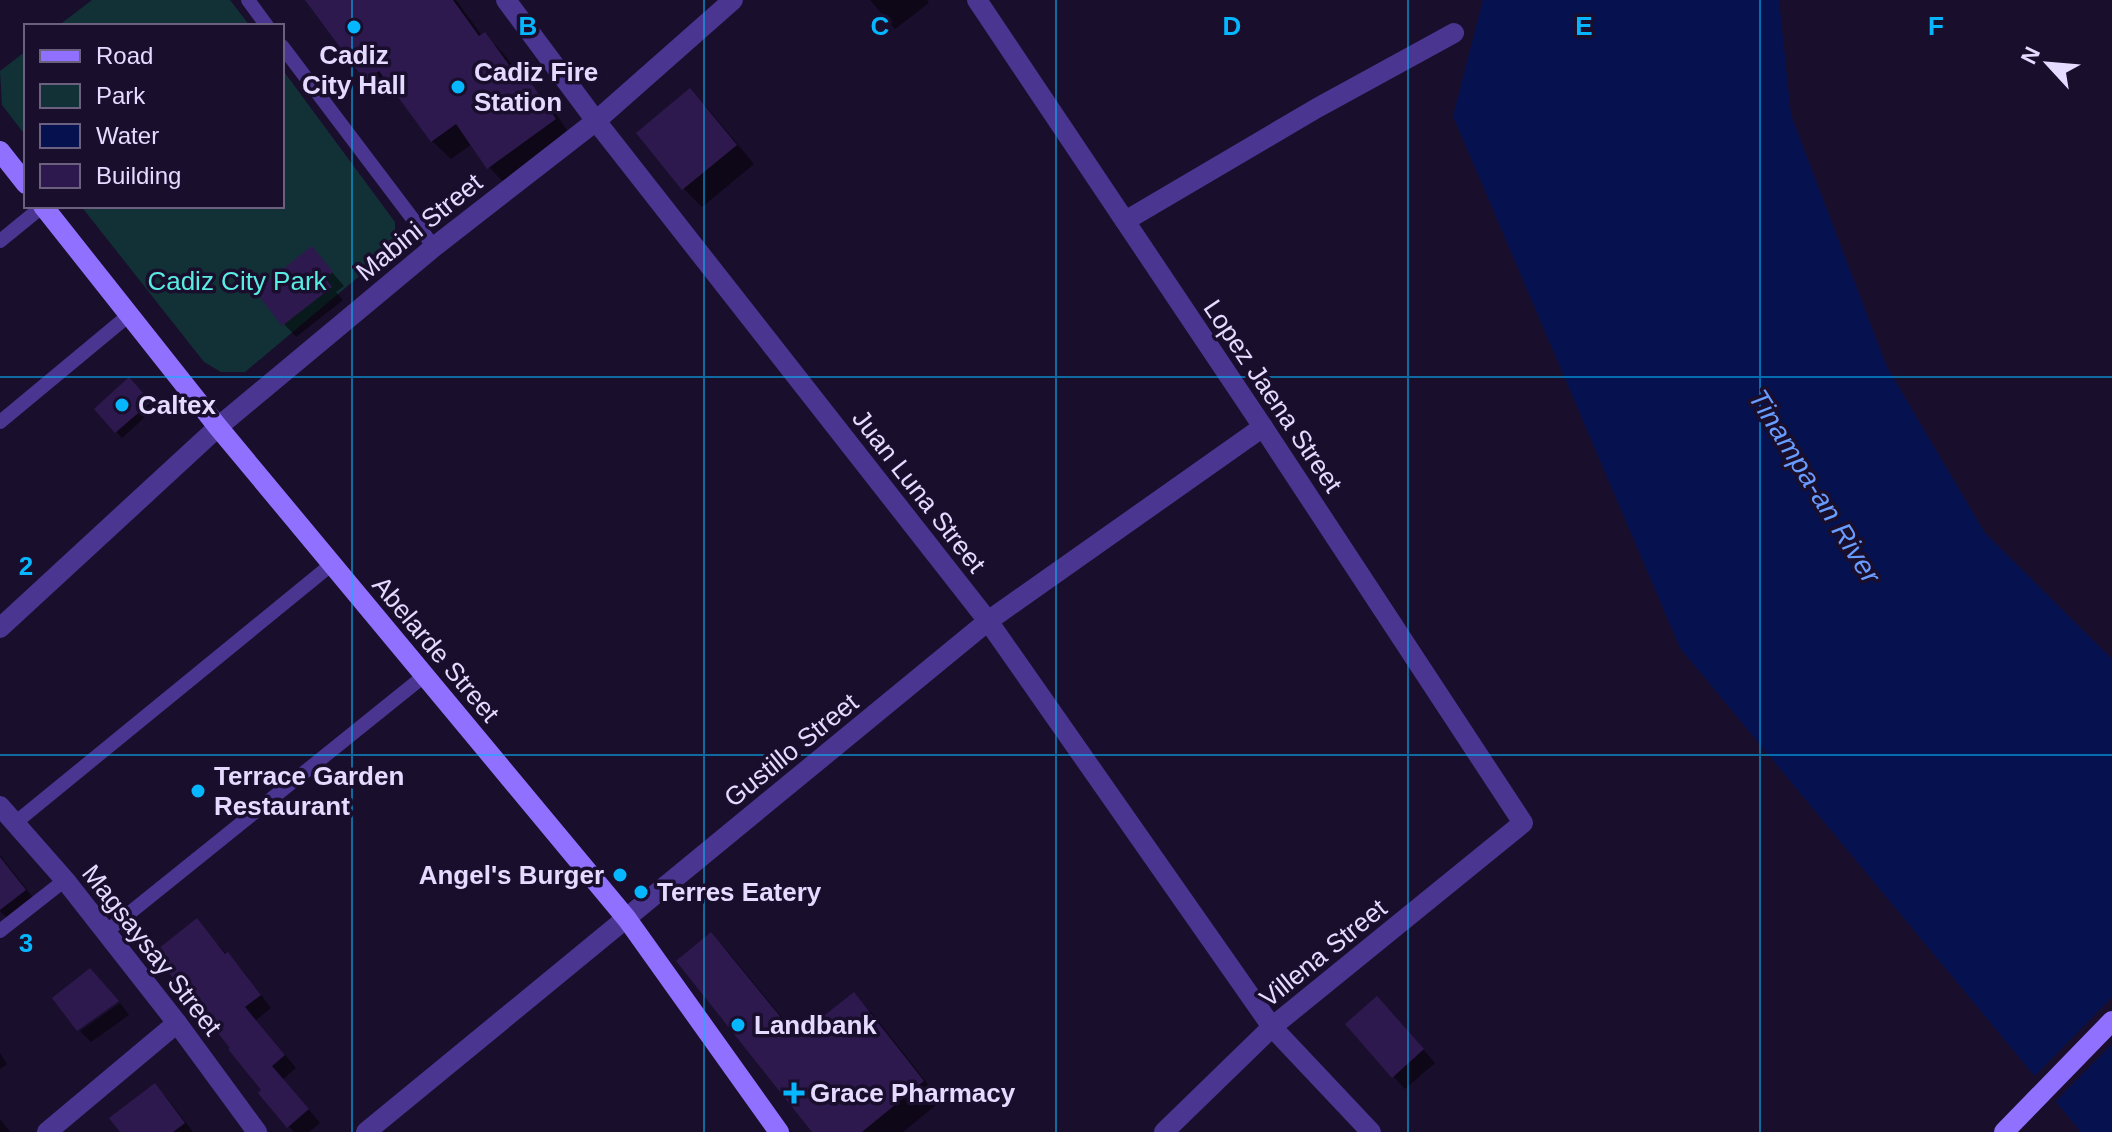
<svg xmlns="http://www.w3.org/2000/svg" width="2112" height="1132" font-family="Helvetica,sans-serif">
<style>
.green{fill:#113137}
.water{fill:#05124f}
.pier{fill:#190e2c}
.shadow{fill:#0007}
.building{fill:#2e194f}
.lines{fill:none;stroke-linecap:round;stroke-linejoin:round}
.lane{stroke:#4a3590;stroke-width:14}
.street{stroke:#4a3590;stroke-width:20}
.secondary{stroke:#9071ff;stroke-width:20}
.grid{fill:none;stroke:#06b7ff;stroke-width:2;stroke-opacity:0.55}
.poi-dot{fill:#06b7ff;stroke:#190e2c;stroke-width:3}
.labels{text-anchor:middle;stroke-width:7;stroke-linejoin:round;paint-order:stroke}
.poi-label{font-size:26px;font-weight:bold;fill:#e5daff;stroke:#190e2c;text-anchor:start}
.street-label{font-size:26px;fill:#e5daff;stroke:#190e2c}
.park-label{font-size:26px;fill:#59ece3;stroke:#190e2c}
.water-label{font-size:28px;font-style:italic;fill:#689cff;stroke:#190e2c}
.grid-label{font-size:26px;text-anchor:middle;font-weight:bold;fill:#06b7ff;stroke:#190e2c;stroke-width:7;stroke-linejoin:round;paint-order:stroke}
</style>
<rect width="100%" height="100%" fill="#190e2c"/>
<!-- green -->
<g class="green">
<polygon points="92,0 230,0 250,26 58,26"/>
<polygon points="26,51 26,136 2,105 0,71"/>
<polygon points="282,69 395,222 395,239 381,258 245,372 221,372 204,362 81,206 282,206"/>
</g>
<!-- water -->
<polygon class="water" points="1483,0 1779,0 1791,115 1887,367 1985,533 2112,659 2112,1132 2081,1132 1680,648 1453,116"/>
<!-- pier -->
<polygon class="pier" points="2112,997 2112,1044 2053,1104 2032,1079"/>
<!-- shadow -->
<g class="shadow">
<polygon points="308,0 456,0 482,36 484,34 503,53 526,84 529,83 547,101 573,139 507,186 489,167 472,144 451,159 432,141 395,91 385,98 367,80"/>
<polygon points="870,0 927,0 929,3 895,29"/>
<polygon points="690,91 709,110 754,164 702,207 683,188"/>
<polygon points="312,249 344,286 336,292 343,300 296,337 284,324"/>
<polygon points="134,385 155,408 122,438 96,409"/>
<polygon points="0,855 40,907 15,926 0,911"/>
<polygon points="197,921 227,955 240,967 271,1008 256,1020 296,1068 283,1079 320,1123 309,1132 294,1132 261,1093 264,1091"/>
<polygon points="711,934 729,953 799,1038 853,994 872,1013 941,1101 903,1132 814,1132"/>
<polygon points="120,1003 129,1015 91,1042 80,1031"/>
<polygon points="1389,1010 1435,1063 1405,1089 1393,1076"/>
<polygon points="0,1053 7,1064 0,1069"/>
<polygon points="154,1085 167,1098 193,1132 122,1132"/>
<polygon points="0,1119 10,1132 0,1132"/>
</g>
<!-- building -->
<g class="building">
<polygon points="305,0 453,0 479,36 485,32 523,84 529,80 556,119 487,169 456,124 431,142 379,71 365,81"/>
<polygon points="690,88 737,145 682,190 636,133"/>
<polygon points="312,246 333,272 325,278 332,287 282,326 255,291"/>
<polygon points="129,377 151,402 115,433 94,409"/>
<polygon points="0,857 26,890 0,910"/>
<polygon points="197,918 225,954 228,952 261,995 245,1007 285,1055 272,1066 309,1109 287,1128 258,1093 261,1090 228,1049 230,1048 153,953"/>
<polygon points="711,932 797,1037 854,992 924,1081 862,1132 812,1132 676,961"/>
<polygon points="90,968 119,1001 77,1031 52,998"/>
<polygon points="1377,996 1424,1049 1392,1078 1345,1024"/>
<polygon points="155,1083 185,1123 173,1132 120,1132 109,1118"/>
</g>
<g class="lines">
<!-- lane -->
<g class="lane">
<polyline points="248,0 267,26"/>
<polyline points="282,46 434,247"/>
<polyline points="0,241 43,206"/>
<polyline points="0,422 129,315"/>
<polyline points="15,823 332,564"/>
<polyline points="0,931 65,880"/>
<polyline points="106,932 424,676"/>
</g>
<!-- street -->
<g class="street">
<polyline points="506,0 596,121 988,621 1272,1027 1371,1132"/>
<polyline points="977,0 1263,427 1523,823 1272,1027 1164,1132"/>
<polyline points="1125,221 1317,108 1454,33"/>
<polyline points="0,628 218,427 434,247 596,121 733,0"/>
<polyline points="0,806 65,880 177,1023 257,1132"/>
<polyline points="47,1132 177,1023"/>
<polyline points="366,1132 988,621 1263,427"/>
</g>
<!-- secondary -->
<g class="secondary">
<polyline points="0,151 26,184"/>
<polyline points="43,206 218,427 627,919 779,1132"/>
<polyline points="2004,1132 2112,1021"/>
</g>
</g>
<!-- grid -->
<path class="grid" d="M352,0V1132M704,0V1132M1056,0V1132M1408,0V1132M1760,0V1132M0,377H2112M0,755H2112"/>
<!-- markers -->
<g class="poi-dot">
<circle cx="354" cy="27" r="8"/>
<circle cx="458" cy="87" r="8"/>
<circle cx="122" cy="405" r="8"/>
<circle cx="198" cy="791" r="8"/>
<circle cx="620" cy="875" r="8"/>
<circle cx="641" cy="892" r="8"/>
<circle cx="738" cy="1025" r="8"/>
<path d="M790 1081h8v8h8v8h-8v8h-8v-8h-8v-8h8z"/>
</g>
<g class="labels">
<!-- poi labels -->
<g class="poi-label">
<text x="354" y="64" text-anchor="middle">Cadiz<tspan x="354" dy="30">City Hall</tspan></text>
<text x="474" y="81">Cadiz Fire<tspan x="474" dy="30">Station</tspan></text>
<text x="138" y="414">Caltex</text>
<text x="214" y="785">Terrace Garden<tspan x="214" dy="30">Restaurant</tspan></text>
<text x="604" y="884" text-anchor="end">Angel's Burger</text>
<text x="657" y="901">Terres Eatery</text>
<text x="754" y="1034">Landbank</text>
<text x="810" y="1102">Grace Pharmacy</text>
</g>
<!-- street labels -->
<g class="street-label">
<text transform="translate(419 227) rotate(-39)" y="9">Mabini Street</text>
<text transform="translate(1273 396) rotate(56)" y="9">Lopez Jaena Street</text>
<text transform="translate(919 491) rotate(52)" y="9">Juan Luna Street</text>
<text transform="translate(436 649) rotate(50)" y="9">Abelarde Street</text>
<text transform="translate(791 750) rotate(-39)" y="9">Gustillo Street</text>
<text transform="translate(152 950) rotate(52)" y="9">Magsaysay Street</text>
<text transform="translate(1323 953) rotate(-39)" y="9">Villena Street</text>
</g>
<!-- park labels -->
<g class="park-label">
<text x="237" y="290">Cadiz City Park</text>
</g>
<!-- water labels -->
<g class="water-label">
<text transform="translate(1815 486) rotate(58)" y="10">Tinampa-an River</text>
</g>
</g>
<g class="grid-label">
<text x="528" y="35">B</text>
<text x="880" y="35">C</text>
<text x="1232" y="35">D</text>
<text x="1584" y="35">E</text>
<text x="1936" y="35">F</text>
<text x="26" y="575">2</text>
<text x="26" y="952">3</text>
</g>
<!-- legend -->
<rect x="24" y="24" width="260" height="184" fill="#190e2c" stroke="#6b6080" stroke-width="2"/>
<rect x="40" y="50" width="40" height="12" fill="#9071ff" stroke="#6b6080" stroke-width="2"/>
<text x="96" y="64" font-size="24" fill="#e5daff">Road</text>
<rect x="40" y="84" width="40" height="24" fill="#113137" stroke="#6b6080" stroke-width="2"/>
<text x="96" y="104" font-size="24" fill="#e5daff">Park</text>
<rect x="40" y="124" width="40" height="24" fill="#05124f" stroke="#6b6080" stroke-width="2"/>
<text x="96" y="144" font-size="24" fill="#e5daff">Water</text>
<rect x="40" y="164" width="40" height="24" fill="#2e194f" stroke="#6b6080" stroke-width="2"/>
<text x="96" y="184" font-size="24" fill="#e5daff">Building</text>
<!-- north arrow -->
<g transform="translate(2048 64) rotate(296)" stroke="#190e2c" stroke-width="6" paint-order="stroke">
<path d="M0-6L14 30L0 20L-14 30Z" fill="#e5daff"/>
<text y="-12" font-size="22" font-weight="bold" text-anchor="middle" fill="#e5daff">N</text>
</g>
</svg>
